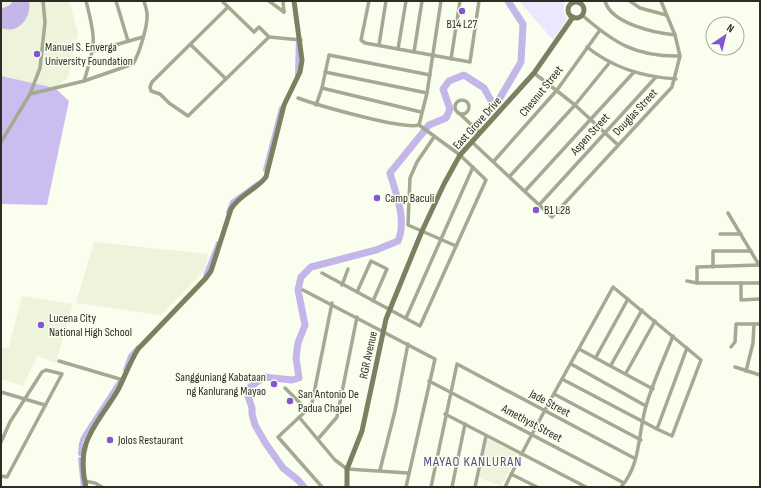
<svg xmlns="http://www.w3.org/2000/svg" width="761" height="488" font-family="'Sofia Sans Condensed',sans-serif">
<style>
.built{fill:#eef3dc}
.green{fill:#ece6ff}
.forest{fill:#cbbdf0}
.water{fill:#c5b6e9}
.lines{fill:none;stroke-linecap:round;stroke-linejoin:round}
.canal{stroke:#c5b6e9;stroke-width:4}
.river{stroke:#c5b6e9;stroke-width:7}
.street{stroke:#a4a992;stroke-width:3.5}
.secondary{stroke:#7a8160;stroke-width:5}
.poi-dot{fill:#8456cf;stroke:#fafeee;stroke-width:1.5}
.labels{text-anchor:middle;stroke-width:3;stroke-linejoin:round;paint-order:stroke}
.poi-label{font-size:12px;fill:#2b2d27;stroke:#fafeee;text-anchor:start}
.street-label{font-size:12px;fill:#2b2d27;stroke:#fafeee}
.quarter-label{font-size:14px;letter-spacing:1px;fill:#5f4a88;stroke:#fafeee}
</style>
<rect width="100%" height="100%" fill="#fafeee"/>
<!-- built -->
<g class="built">
<polygon points="1,1 69,1 78,32 68,78 55,88 1,76"/>
<polygon points="94,242 208,254 205,270 161,315 76,303"/>
<polygon points="22,296 73,304 56,363 37,356 23,386 1,379 1,348 9,347"/>
<polygon points="487,439 518,454 501,486 479,478"/>
</g>
<!-- green -->
<polygon class="green" points="519,1 563,1 565,3 563,10 567,19 553,40"/>
<!-- forest -->
<polygon class="forest" points="1,76 55,88 69,101 47,205 1,204"/>
<!-- water -->
<path class="water" d="M13,1H29C32,18 18,35 1,28V9L10,5Z"/>
<g class="lines">
<!-- canal -->
<g class="canal">
<polyline points="297,75 298,38"/>
<polyline points="265,170 281,108"/>
<polyline points="228,212 232,202 258,183"/>
<polyline points="205,276 218,243"/>
<polyline points="125,370 130,356 138,347"/>
<polyline points="85,434 119,382"/>
<polyline points="82,440 84,436"/>
<polyline points="80,454 81,443"/>
<polyline points="80,459 83,487"/>
</g>
<!-- river -->
<path class="river" d="M304,487L298,480L283,468L266,444L255,425L252,414V408L246,390L264,377L292,380L299,378L296,358L298,343L305,325L298,290L301,277L311,267L376,250L398,241C407,220 396,194 390,173L429,125L446,118L450,109L443,89L449,81L464,75L484,88L493,104L497,103L521,62L523,24L508,1"/>
<!-- street -->
<g class="street">
<polyline points="116,1 128,41"/>
<polyline points="222,1 254,32 259,27 269,37 301,40"/>
<polyline points="269,1 284,12"/>
<polyline points="283,1 284,12"/>
<polyline points="369,1 361,40 365,43 470,62 479,1"/>
<path d="M605,1C611,24 656,33 675,35"/>
<polyline points="630,1 640,8 666,15"/>
<polyline points="579,2 580,1"/>
<polyline points="228,7 152,82 150,87 151,91 160,94 169,103 188,116 269,37"/>
<path d="M582,15C614,43 636,57 680,56"/>
<polyline points="191,45 226,79"/>
<polyline points="379,45 386,1"/>
<path d="M587,47C613,68 643,77 676,79"/>
<polyline points="398,49 406,1"/>
<polyline points="94,51 143,37"/>
<polyline points="414,52 422,1"/>
<polyline points="451,59 460,1"/>
<polyline points="325,72 427,93"/>
<polyline points="534,73 575,105 618,145"/>
<path d="M84,81C96,43 96,39 86,1"/>
<polyline points="322,88 421,112"/>
<path d="M30,94L84,81L133,64C139,54 148,26 147,14C147,10 145,5 144,1"/>
<path d="M298,98C317,105 403,130 419,125"/>
<circle cx="462" cy="107" r="7"/>
<polyline points="316,105 322,88 329,55 430,75"/>
<polyline points="459,113 480,133"/>
<polyline points="419,125 427,93 441,1"/>
<polyline points="434,137 417,162 410,178 408,225 456,246"/>
<polyline points="1,142 30,94 40,68 45,22 43,1"/>
<polyline points="472,142 552,217 672,87 680,56 675,35 661,1"/>
<polyline points="494,161 557,90 600,30"/>
<polyline points="510,176 575,105 610,62"/>
<polyline points="525,191 634,72"/>
<polyline points="540,204 656,77"/>
<polyline points="728,213 759,265"/>
<polyline points="720,234 741,234"/>
<polyline points="713,267 713,251 751,251"/>
<polyline points="322,273 420,326 486,180 460,155 419,125"/>
<polyline points="687,281 697,283 760,283"/>
<polyline points="697,283 697,267 760,265"/>
<polyline points="741,283 741,300 760,299"/>
<polyline points="342,285 348,269"/>
<polyline points="303,290 435,359 406,487"/>
<polyline points="357,292 371,261 387,269 373,301"/>
<polyline points="406,318 473,167"/>
<polyline points="731,347 735,342 736,324 760,324"/>
<polyline points="579,349 653,389"/>
<polyline points="596,357 628,299"/>
<polyline points="59,361 123,380"/>
<polyline points="571,364 646,406"/>
<polyline points="611,365 642,310"/>
<polyline points="735,367 760,375"/>
<polyline points="746,371 753,343 754,324"/>
<polyline points="626,373 655,321"/>
<polyline points="429,381 624,483"/>
<polyline points="285,388 307,410"/>
<polyline points="1,392 45,405"/>
<polyline points="554,394 641,440"/>
<polyline points="445,414 586,487"/>
<polyline points="299,417 335,460 347,469 408,473"/>
<polyline points="657,429 687,348"/>
<polyline points="318,439 337,417 357,317"/>
<polyline points="1,442 10,422 42,372 46,370 62,374 7,477 1,476"/>
<polyline points="380,470 395,411 408,344"/>
<polyline points="511,474 537,487"/>
<polyline points="84,481 95,483 102,487"/>
<polyline points="322,487 278,437 307,410 312,403 332,303"/>
<polyline points="431,487 457,364 634,458"/>
<polyline points="452,487 465,424"/>
<polyline points="475,487 486,436"/>
<path d="M505,487C538,419 577,353 613,287L701,360L672,436L657,429L562,379"/>
<path d="M621,487C641,465 638,433 646,406C653,382 664,359 673,336"/>
</g>
<!-- secondary -->
<g class="secondary">
<circle cx="576" cy="10" r="8"/>
<path d="M86,487C75,440 96,427 118,390C125,376 130,362 138,349L206,278L211,271L231,209C239,195 256,190 266,177L284,105L300,72L302,60L294,1"/>
<polyline points="347,487 347,469 362,431 386,319 422,231 444,184 460,155 534,73 573,17"/>
</g>
</g>
<!-- markers -->
<g class="poi-dot">
<circle cx="462" cy="11" r="4"/>
<circle cx="37" cy="54" r="4"/>
<circle cx="377" cy="198" r="4"/>
<circle cx="536" cy="210" r="4"/>
<circle cx="41" cy="325" r="4"/>
<circle cx="274" cy="384" r="4"/>
<circle cx="290" cy="401" r="4"/>
<circle cx="110" cy="440" r="4"/>
</g>
<g class="labels">
<!-- poi labels -->
<g class="poi-label">
<text x="462" y="28" text-anchor="middle">B14 L27</text>
<text x="45" y="51">Manuel S. Enverga<tspan x="45" dy="14">University Foundation</tspan></text>
<text x="385" y="202">Camp Baculi</text>
<text x="544" y="214">B1 L28</text>
<text x="49" y="322">Lucena City<tspan x="49" dy="14">National High School</tspan></text>
<text x="266" y="381" text-anchor="end">Sangguniang Kabataan<tspan x="266" dy="14">ng Kanlurang Mayao</tspan></text>
<text x="298" y="398">San Antonio De<tspan x="298" dy="14">Padua Chapel</tspan></text>
<text x="118" y="444">Jolos Restaurant</text>
</g>
<!-- street labels -->
<g class="street-label">
<text transform="translate(541 91) rotate(-51)" y="4">Chesnut Street</text>
<text transform="translate(635 112) rotate(-47)" y="4">Douglas Street</text>
<text transform="translate(477 123) rotate(-48)" y="4">East Grove Drive</text>
<text transform="translate(590 134) rotate(-48)" y="4">Aspen Street</text>
<text transform="translate(368 355) rotate(-78)" y="4">RGR Avenue</text>
<text transform="translate(550 403) rotate(28)" y="4">Jade Street</text>
<text transform="translate(532 423) rotate(28)" y="4">Amethyst Street</text>
</g>
<!-- quarter labels -->
<g class="quarter-label">
<text x="473" y="466">MAYAO KANLURAN</text>
</g>
</g>
<!-- border -->
<rect width="761" height="488" fill="none" stroke="#2b2d27" stroke-width="4"/>
<!-- north arrow -->
<g transform="translate(725 36) rotate(35)"><circle r="19" fill="#fafeee" stroke="#a7aa9e"/>
<path d="M0-3L7 15L0 10L-7 15Z" fill="#8456cf"/>
<text y="-6" font-size="11" font-weight="bold" text-anchor="middle" fill="#2b2d27">N</text>
</g>
</svg>
